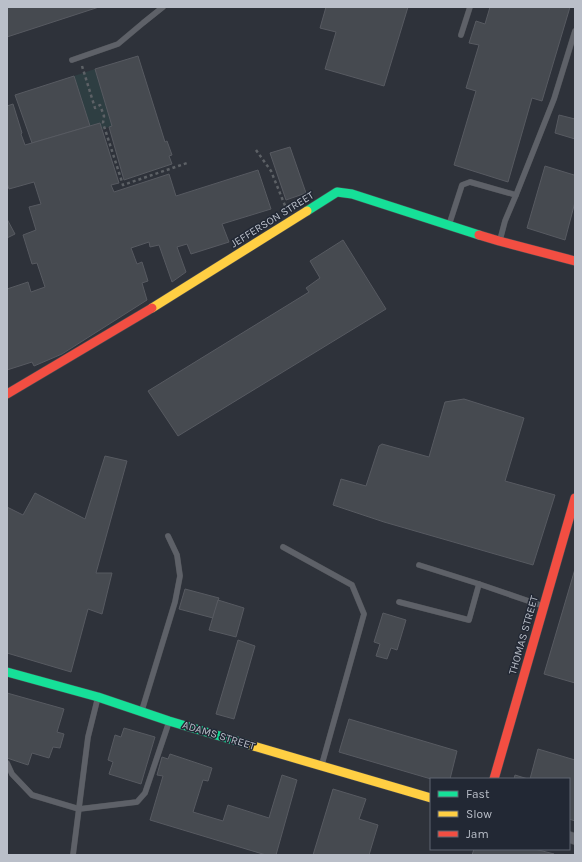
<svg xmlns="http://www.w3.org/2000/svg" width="582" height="862" font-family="Karla,sans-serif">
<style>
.green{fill:#2e3e42}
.building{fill:#464a50;stroke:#575a61}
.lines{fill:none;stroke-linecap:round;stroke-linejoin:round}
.lane-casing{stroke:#4a4d52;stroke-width:6}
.street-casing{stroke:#4a4d52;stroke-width:12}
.fast-casing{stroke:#4a4d52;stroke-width:10}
.slow-casing{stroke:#4a4d52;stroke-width:10}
.jam-casing{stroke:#4a4d52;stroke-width:10}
.path{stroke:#5d6166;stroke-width:2.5;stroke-dasharray:3 3;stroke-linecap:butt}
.lane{stroke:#5e6168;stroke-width:5.5}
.street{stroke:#5e6168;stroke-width:11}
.fast{stroke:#16e098;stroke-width:9}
.slow{stroke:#ffcf43;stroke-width:9}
.jam{stroke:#f24e42;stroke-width:9}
.labels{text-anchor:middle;stroke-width:3;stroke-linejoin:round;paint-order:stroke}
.street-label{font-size:11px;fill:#babfc9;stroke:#222834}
</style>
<rect width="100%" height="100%" fill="#2e323a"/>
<!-- green -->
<polygon class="green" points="95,69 112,126 102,129 100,123 90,126 74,76"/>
<!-- building -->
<g class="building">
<polygon points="7,7 99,7 7,37"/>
<polygon points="326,7 408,7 384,86 325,69 336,32 320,28"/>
<polygon points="490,7 570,7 542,101 532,98 508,182 454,165 476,91 466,88 479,45 469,43 476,21 485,24"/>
<polygon points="138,56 165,142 167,141 172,155 169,156 172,164 124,180 109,127 112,126 95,69"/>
<polygon points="74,76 90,126 32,143 15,95"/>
<polygon points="13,104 22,133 21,134 25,145 100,123 119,183 111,185 114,192 169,174 176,196 258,170 271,209 222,224 229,242 191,254 187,244 177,247 186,272 172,282 159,245 150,247 149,242 131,248 137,264 142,262 148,281 142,283 147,300 62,354 34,366 32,362 7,370 7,289 28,282 31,292 45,287 37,263 32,264 23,235 36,230 29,207 41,204 34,182 9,189 7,183 7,106"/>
<polygon points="559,115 575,119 575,139 555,133"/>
<polygon points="290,147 306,193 286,200 270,153"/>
<polygon points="545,166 574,175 575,173 575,202 565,240 527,228"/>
<polygon points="7,219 15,234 7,238"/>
<polygon points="343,240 386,309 178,436 148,391 309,292 306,288 320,278 310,261"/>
<polygon points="464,399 524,418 505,481 555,495 533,565 384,522 333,505 341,479 366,486 379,446 382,444 429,457 445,402"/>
<polygon points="105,456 127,461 96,573 112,573 102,614 88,609 71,672 7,653 7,507 23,515 35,493 85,519"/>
<polygon points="575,569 575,683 544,674"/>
<polygon points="185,589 219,598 213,618 179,609"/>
<polygon points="218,600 244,608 236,637 209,630"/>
<polygon points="383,613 406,620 397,650 391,648 387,659 376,656 380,644 374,642"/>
<polygon points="238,640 255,646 234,719 216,714"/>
<polygon points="7,693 64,709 57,732 64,734 60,748 53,747 49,758 32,753 28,765 7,758"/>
<polygon points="349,719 457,751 450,779 431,779 339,752"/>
<polygon points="124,728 155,737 141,784 109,774 113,762 108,760 115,735 121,737"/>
<polygon points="538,749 575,760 575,821 569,819 569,779 530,779"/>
<polygon points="170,754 212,768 208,781 203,780 193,812 223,821 228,805 269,818 282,775 297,780 276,855 266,855 150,820 163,776 157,775 162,757 168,759"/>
<polygon points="515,775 528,779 514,779"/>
<polygon points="333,789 366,799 359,819 378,825 369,855 313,855"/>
<polygon points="474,849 535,849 554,854 472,855"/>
</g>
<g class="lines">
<defs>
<g id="lane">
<polyline points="461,35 470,7"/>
<polyline points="72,60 118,44 143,23 163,7"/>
<polyline points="516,195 554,99 575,31"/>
<polyline points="449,225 462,185 470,182 516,195 505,221 500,240"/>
<polyline points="283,547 352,585 364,614 322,764"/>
<polyline points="419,565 479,584"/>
<polyline points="399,602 469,620 479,584 543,606"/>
<polyline points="142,710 175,602 180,576 177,555 168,536"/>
<polyline points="7,763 12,774 32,795 79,809 137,802 145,793 169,722"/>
<polyline points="73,855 88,737 98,697"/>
</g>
<polyline id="street" points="569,837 575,839"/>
<g id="fast">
<polyline points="307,211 337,192 352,194 479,235"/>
<polyline points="7,672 98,697 169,721 250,745"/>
</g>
<g id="slow">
<polyline points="152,308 307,211"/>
<polyline points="250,745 431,798"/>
</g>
<g id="jam">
<polyline points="479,235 499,241 575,261"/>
<polyline points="7,394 152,308"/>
<polyline points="494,779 575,498"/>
</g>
</defs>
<!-- lane casing -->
<use href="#lane" class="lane-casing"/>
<!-- street casing -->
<use href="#street" class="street-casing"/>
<!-- fast casing -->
<use href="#fast" class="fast-casing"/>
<!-- slow casing -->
<use href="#slow" class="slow-casing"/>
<!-- jam casing -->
<use href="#jam" class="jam-casing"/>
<!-- path -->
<g class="path">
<polyline points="82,66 95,108 100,105 104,116 103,123 123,185 187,163"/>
<polyline points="256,150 271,171 286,208"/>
</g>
<!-- lane -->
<use href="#lane" class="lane"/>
<!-- street -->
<use href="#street" class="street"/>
<!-- fast -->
<use href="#fast" class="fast"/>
<!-- slow -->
<use href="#slow" class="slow"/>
<!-- jam -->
<use href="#jam" class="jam"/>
</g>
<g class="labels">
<!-- street labels -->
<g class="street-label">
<text transform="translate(272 219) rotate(-32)" y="4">JEFFERSON STREET</text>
<text transform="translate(523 635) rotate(-74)" y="4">THOMAS STREET</text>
<text transform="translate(219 735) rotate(17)" y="4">ADAMS STREET</text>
</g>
</g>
<!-- border -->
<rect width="582" height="862" fill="none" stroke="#babfc9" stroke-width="16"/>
<!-- legend -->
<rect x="430" y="778" width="140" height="72" fill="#222834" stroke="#5f6470"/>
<rect x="438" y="791" width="20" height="6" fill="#16e098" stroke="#5f6470"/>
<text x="466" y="798" font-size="12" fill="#babfc9">Fast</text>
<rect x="438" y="811" width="20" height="6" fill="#ffcf43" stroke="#5f6470"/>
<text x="466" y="818" font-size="12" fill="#babfc9">Slow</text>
<rect x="438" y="831" width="20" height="6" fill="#f24e42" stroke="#5f6470"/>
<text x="466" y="838" font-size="12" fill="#babfc9">Jam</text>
</svg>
